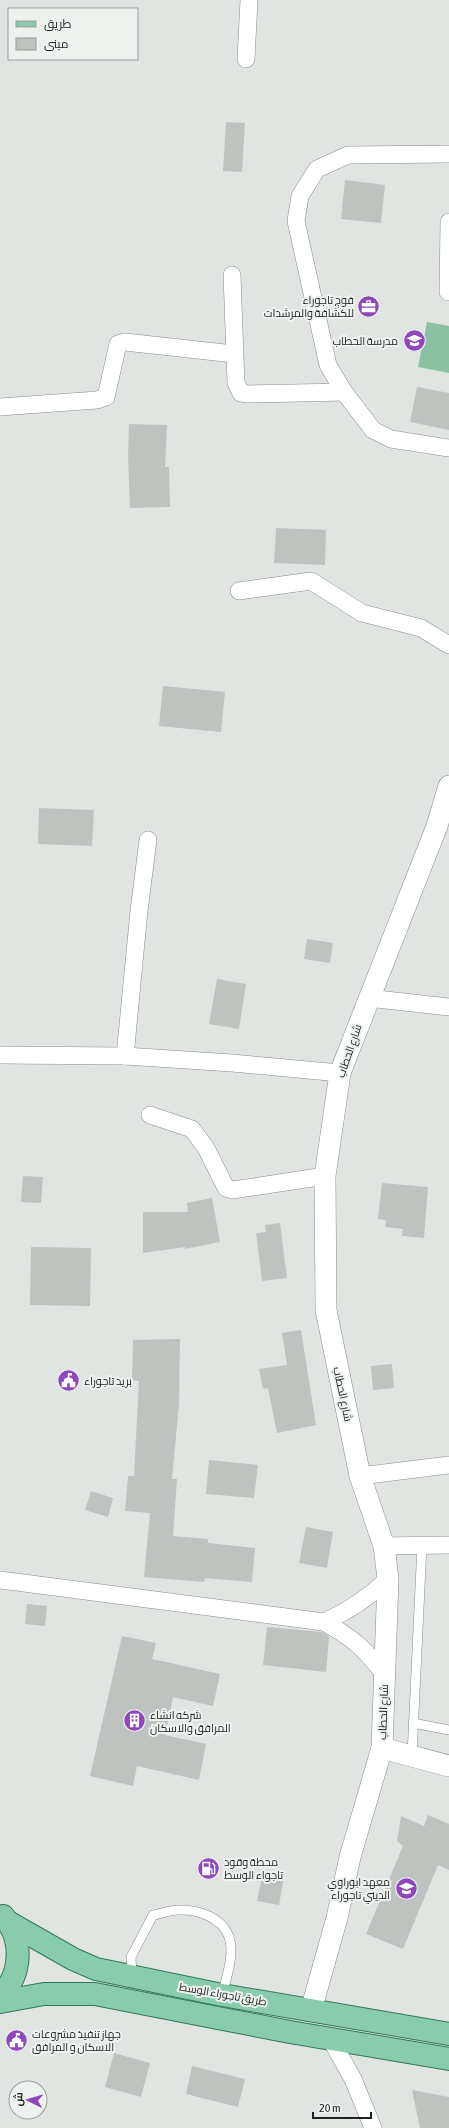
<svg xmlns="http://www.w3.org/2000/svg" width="449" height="2128" font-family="'Asap Condensed',Cairo,sans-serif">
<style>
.green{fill:#8bc1a2}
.building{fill:#bec3c0}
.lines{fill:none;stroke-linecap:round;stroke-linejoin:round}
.service-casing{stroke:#898d8b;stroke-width:10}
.minor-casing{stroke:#898d8b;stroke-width:18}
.tertiary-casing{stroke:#898d8b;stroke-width:22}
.primary-casing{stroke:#317958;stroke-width:24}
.service{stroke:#fff;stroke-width:9}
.minor{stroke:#fff;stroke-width:17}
.tertiary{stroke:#fff;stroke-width:21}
.primary{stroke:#89cbad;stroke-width:22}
.labels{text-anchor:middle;stroke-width:4;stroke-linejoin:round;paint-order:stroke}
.poi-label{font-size:11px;fill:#1f2120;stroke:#edf2ef;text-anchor:start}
.street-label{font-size:11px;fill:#1f2120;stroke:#edf2ef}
</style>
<rect width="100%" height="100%" fill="#e0e5e2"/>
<!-- green -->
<polygon class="green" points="427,322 449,326 449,373 418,367"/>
<!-- building -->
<g class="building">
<polygon points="226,122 245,123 242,172 223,171"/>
<polygon points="345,180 385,185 381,223 341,219"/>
<polygon points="417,387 449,393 449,430 410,422"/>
<polygon points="129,424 167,425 165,467 169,467 170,507 130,508 128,455"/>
<polygon points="276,528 326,530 325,565 274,563"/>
<polygon points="163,686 225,692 221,732 159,726"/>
<polygon points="39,808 94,810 92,846 38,844"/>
<polygon points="307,939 333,943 330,963 304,959"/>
<polygon points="217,979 246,984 239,1029 209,1024"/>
<polygon points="23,1176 43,1177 41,1203 21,1202"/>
<polygon points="382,1183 428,1187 424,1238 402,1236 403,1229 385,1227 386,1220 378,1219"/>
<polygon points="212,1198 220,1242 185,1249 185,1247 143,1253 143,1212 188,1212 187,1203"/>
<polygon points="280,1223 287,1278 262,1281 256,1233 266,1232 265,1225"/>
<polygon points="31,1247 91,1248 90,1306 30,1305"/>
<polygon points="301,1330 316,1425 277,1433 268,1388 263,1389 259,1369 287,1365 282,1333"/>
<polygon points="180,1339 179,1404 172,1479 177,1479 173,1536 208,1539 208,1543 255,1548 252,1582 205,1578 204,1582 144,1577 150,1513 125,1511 128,1476 134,1476 139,1381 132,1380 133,1340"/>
<polygon points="392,1364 394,1388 373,1390 371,1366"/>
<polygon points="209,1460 258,1465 254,1498 206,1494"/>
<polygon points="91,1491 113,1498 108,1517 85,1510"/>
<polygon points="306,1527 333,1532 327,1568 299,1563"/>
<polygon points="27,1604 47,1606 45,1626 25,1624"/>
<polygon points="267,1627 322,1632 329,1637 326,1672 263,1665"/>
<polygon points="122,1636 156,1643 152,1659 220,1674 213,1706 173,1697 165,1735 206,1744 199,1780 137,1766 133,1786 90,1776"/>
<polygon points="428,1815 449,1824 449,1870 438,1865 403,1949 366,1934 403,1846 397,1841 401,1816 424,1826"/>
<polygon points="263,1872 284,1876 279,1905 257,1901"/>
<polygon points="114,2053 150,2063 141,2097 105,2087"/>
<polygon points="192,2066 245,2079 238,2107 186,2094"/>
<polygon points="412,2090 449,2097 449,2128 420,2128"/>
</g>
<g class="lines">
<defs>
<g id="service">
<polyline points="413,1723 449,1730"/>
<polyline points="412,1756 422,1545"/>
<path d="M132,1976L131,1957L153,1915C161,1914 170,1910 178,1910C197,1909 222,1917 229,1937C235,1952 226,1980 222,1995"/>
</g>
<g id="minor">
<polyline points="246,59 249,0"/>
<polyline points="449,154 348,155 317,169 300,196 296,221 328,365 344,392 373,430 391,439 449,448"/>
<polyline points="232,275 236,383 241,393 248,394 344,392"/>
<polyline points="448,292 449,222"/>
<polyline points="0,407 97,400 106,397 118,344 125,342 234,354"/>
<polyline points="239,591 311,581 362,613 421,628 449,645"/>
<polyline points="368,998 449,1007"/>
<polyline points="0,1055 125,1056 232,1063 340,1073"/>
<polyline points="125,1056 139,911 148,840"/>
<polyline points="150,1115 192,1129 206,1148 226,1188 233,1190 325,1176"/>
<polyline points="360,1476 449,1465"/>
<polyline points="384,1546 449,1545"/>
<path d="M0,1580L324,1622C353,1638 364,1648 384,1674"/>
<path d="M324,1622C349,1611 368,1598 388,1579"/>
<polyline points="330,2038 353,2079 373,2128"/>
</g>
<g id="tertiary">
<polyline points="382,1748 449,1766"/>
<polyline points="311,2010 337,1918 350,1857 382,1748 388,1579 384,1546 360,1476 326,1310 325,1176 340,1073 437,826 449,786"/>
</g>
<g id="primary">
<polyline points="8,1922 73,1959 96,1969 222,1995 449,2034"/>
<path d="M0,1996C22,1975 24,1939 3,1916"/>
<polyline points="0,2002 44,1994 95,1994 290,2032 449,2059"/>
</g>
</defs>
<!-- service casing -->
<use href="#service" class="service-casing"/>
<!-- minor casing -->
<use href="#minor" class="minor-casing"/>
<!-- tertiary casing -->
<use href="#tertiary" class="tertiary-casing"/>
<!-- primary casing -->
<use href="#primary" class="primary-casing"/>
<!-- service -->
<use href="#service" class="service"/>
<!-- minor -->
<use href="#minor" class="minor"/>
<!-- tertiary -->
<use href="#tertiary" class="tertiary"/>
<!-- primary -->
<use href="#primary" class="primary"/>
</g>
<!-- icons -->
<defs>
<symbol id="office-disc" viewBox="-11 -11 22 22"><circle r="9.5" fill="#8e48bb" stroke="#edf2ef"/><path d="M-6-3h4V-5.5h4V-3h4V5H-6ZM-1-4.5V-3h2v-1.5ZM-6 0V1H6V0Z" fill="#fff"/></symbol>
<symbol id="school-disc" viewBox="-11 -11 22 22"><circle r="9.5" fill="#8e48bb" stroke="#edf2ef"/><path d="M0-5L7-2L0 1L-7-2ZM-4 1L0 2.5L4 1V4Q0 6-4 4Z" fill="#fff"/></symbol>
<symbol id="civic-disc" viewBox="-11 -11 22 22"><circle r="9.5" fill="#8e48bb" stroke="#edf2ef"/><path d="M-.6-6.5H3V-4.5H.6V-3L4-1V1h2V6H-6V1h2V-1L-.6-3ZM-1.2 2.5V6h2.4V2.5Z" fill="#fff"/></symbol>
<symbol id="building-disc" viewBox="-11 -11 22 22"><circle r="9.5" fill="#8e48bb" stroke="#edf2ef"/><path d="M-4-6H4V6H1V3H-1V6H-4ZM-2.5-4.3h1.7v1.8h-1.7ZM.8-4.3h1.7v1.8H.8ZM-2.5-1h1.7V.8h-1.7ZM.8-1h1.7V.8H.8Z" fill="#fff"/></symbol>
<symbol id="fuel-disc" viewBox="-11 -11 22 22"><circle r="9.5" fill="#8e48bb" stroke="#edf2ef"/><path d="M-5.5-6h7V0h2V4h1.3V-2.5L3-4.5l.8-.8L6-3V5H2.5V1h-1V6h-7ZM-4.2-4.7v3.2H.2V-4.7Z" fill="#fff"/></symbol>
</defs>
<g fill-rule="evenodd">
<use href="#office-disc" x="356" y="294" width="25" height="25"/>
<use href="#school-disc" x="402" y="328" width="25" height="25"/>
<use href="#civic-disc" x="56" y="1368" width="25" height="25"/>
<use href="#building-disc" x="122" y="1708" width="25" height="25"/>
<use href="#fuel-disc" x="196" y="1856" width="25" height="25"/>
<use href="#school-disc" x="394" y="1876" width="25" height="25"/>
<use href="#civic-disc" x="4" y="2028" width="25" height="25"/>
</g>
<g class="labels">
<!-- poi labels -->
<g class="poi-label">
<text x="354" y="304" text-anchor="end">فوج تاجوراء<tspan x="354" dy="13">للكشافة والمرشدات</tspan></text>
<text x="398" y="345" text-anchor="end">مدرسة الحطاب</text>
<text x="84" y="1385">بريد تاجوراء</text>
<text x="150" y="1719">شركه انشاء<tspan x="150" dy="13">المرافق والاسكان</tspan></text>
<text x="224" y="1866">محطة وقود<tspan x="224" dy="13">تاجواء الوسط</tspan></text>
<text x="390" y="1886" text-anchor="end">معهد ابوراوي<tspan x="390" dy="13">الديني تاجوراء</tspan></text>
<text x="32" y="2038">جهاز تنفيذ مشروعات<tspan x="32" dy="13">الاسكان و المرافق</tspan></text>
</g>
<!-- street labels -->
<g class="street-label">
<text transform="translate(349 1051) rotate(-71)" y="4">شارع الحطاب</text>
<text transform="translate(343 1394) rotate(78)" y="4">شارع الحطاب</text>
<text transform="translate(383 1712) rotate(-88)" y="4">شارع الحطاب</text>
<text transform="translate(223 1994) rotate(10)" y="4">طريق تاجوراء الوسط</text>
</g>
</g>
<!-- legend -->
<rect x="8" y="8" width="130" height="52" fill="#edf2ef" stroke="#9b9e9c"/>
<rect x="16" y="21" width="20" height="6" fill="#89cbad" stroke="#9b9e9c"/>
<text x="44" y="28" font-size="12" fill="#1f2120">طريق</text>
<rect x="16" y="38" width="20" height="12" fill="#bec3c0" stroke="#9b9e9c"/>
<text x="44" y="48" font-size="12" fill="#1f2120">مبنى</text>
<!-- north arrow -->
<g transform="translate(28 2100) rotate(275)"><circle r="19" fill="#edf2ef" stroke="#9b9e9c"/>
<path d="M0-3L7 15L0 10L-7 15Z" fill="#8e48bb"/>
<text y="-6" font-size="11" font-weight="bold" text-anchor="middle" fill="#1f2120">ش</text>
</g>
<!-- scale -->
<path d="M313 2112v6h58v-6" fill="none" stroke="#1f2120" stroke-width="2"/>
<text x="319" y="2112" font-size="12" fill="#1f2120" stroke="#edf2ef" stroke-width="3" paint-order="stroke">20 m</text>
</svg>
